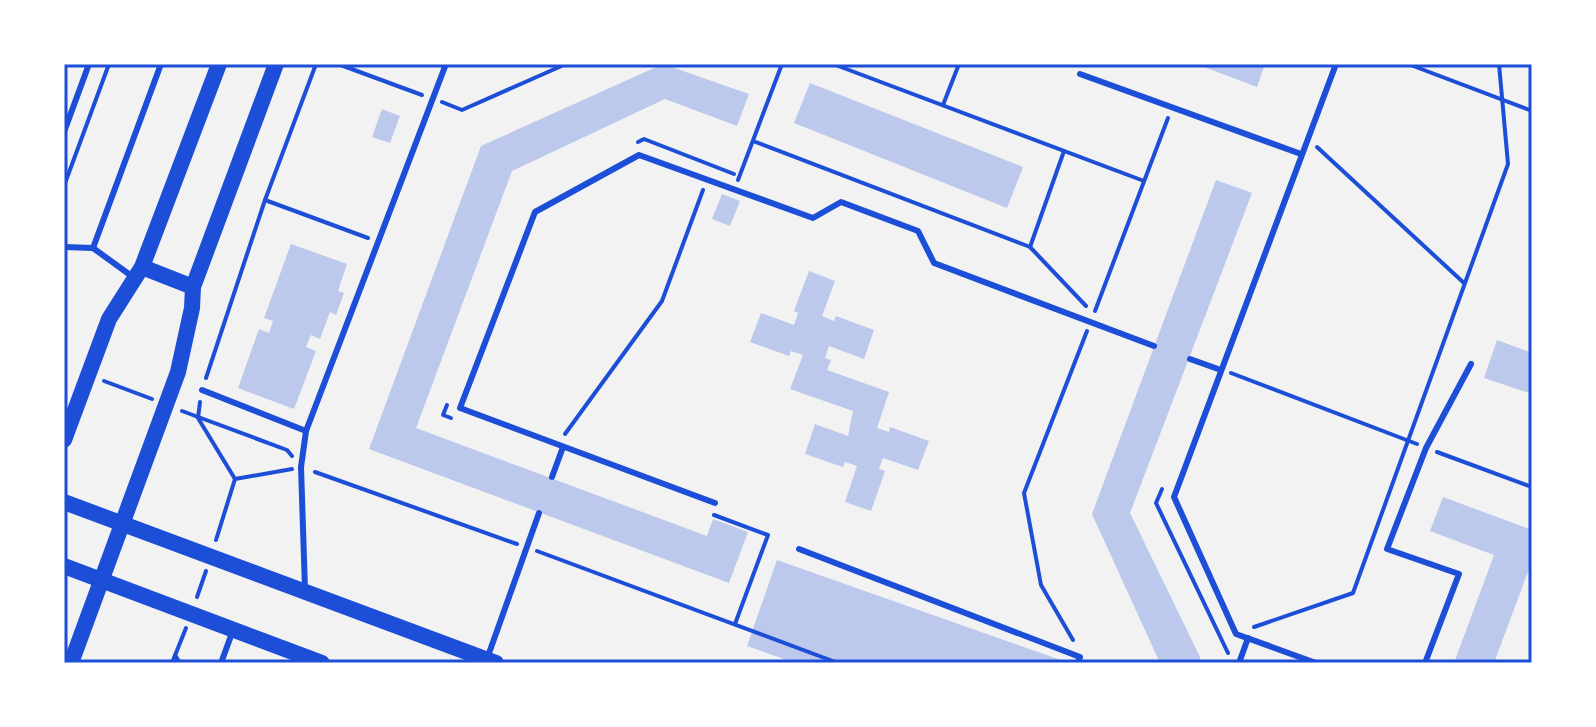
<svg xmlns="http://www.w3.org/2000/svg" width="1596" height="727" font-family="Inter,sans-serif">
<style>
.building{fill:#bdc9ec}
.lines{fill:none;stroke-linecap:round;stroke-linejoin:round}
.path{stroke:#1d4ed8;stroke-width:4}
.service{stroke:#1d4ed8;stroke-width:6}
.secondary{stroke:#1d4ed8;stroke-width:16}
.neatline{fill:none;stroke:#1d4ed8;stroke-width:3}
</style>
<rect width="100%" height="100%" fill="#f2f2f2"/>
<!-- building -->
<g class="building">
<polygon points="663,64 749,94 737,126 665,99 512,171 416,428 707,536 713,519 748,532 729,583 369,449 481,146"/>
<polygon points="1196,64 1265,64 1257,87"/>
<polygon points="810,83 1023,167 1007,208 794,123"/>
<polygon points="382,109 400,116 390,143 372,137"/>
<polygon points="1216,180 1252,193 1130,513 1200,657 1199,663 1160,663 1092,514"/>
<polygon points="722,194 740,201 730,226 712,219"/>
<polygon points="291,244 347,264 338,291 344,293 336,315 330,312 320,339 311,335 306,347 316,351 294,409 238,388 259,329 269,333 273,321 264,318"/>
<polygon points="809,271 835,281 822,316 834,321 836,316 874,330 864,359 829,346 825,358 831,360 827,370 889,392 877,428 889,432 890,427 929,441 918,470 883,458 879,469 885,471 871,511 845,502 857,466 845,462 843,467 805,454 815,424 848,436 853,411 790,389 803,355 791,351 789,356 750,342 761,313 794,325 798,313 794,311"/>
<polygon points="1497,340 1532,353 1532,394 1484,378"/>
<polygon points="1443,497 1532,530 1532,561 1494,663 1454,663 1494,555 1430,531"/>
<polygon points="777,560 1069,663 795,663 747,646"/>
</g>
<g class="lines">
<!-- path -->
<g class="path">
<polyline points="338,64 422,95"/>
<polyline points="833,64 1144,181"/>
<polyline points="1408,64 1532,111"/>
<polyline points="442,102 462,110 566,64"/>
<polyline points="943,105 959,64"/>
<polyline points="753,141 1030,247 1064,151"/>
<polyline points="638,142 644,139 734,174"/>
<polyline points="1317,147 1464,283"/>
<polyline points="738,180 782,64"/>
<polyline points="64,186 109,64"/>
<polyline points="265,200 368,238"/>
<polyline points="1030,247 1086,306"/>
<polyline points="1095,311 1168,118"/>
<polyline points="1231,373 1417,444"/>
<polyline points="206,378 265,200 316,64"/>
<polyline points="104,381 152,399"/>
<polyline points="200,402 198,418 235,479 216,540"/>
<polyline points="447,405 443,415 451,418"/>
<polyline points="182,411 287,450 292,456"/>
<polyline points="565,434 662,301 703,190"/>
<polyline points="1437,452 1532,487"/>
<polyline points="315,472 517,544"/>
<polyline points="235,479 292,469"/>
<polyline points="1162,489 1156,503 1228,653"/>
<polyline points="714,515 768,535 735,624"/>
<polyline points="537,551 838,663"/>
<polyline points="197,597 206,571"/>
<polyline points="1254,627 1353,593 1508,164 1499,64"/>
<polyline points="1073,640 1041,585 1024,493 1087,331"/>
<polyline points="175,655 180,663"/>
<polyline points="172,663 186,628"/>
</g>
<!-- service -->
<g class="service">
<polyline points="1080,74 1301,154"/>
<polyline points="64,132 89,64"/>
<polyline points="64,247 93,248 133,277"/>
<polyline points="93,248 161,64"/>
<polyline points="1190,359 1221,370"/>
<polyline points="202,390 306,431"/>
<polyline points="552,477 563,447"/>
<polyline points="715,503 460,408 535,212 639,155 813,218 841,202 918,231 934,263 1154,346"/>
<polyline points="799,549 1080,657 1078,663"/>
<polyline points="305,589 301,467 306,431 446,64"/>
<polyline points="488,656 539,513"/>
<polyline points="221,663 232,633"/>
<polyline points="1239,663 1248,638"/>
<polyline points="1316,663 1236,634 1174,497 1336,64"/>
<polyline points="1425,663 1459,574 1387,549 1426,448 1471,364"/>
</g>
<!-- secondary -->
<g class="secondary">
<polyline points="142,267 193,287"/>
<polyline points="64,440 109,319 142,267 219,64"/>
<polyline points="64,502 496,663"/>
<polyline points="64,566 322,663"/>
<polyline points="71,663 178,372 192,308 193,287 276,64"/>
</g>
</g>
<!-- border -->
<rect width="1596" height="727" fill="none" stroke="#ffffff" stroke-width="132"/>
<rect x="66" y="66" width="1464" height="595" class="neatline"/>
</svg>
